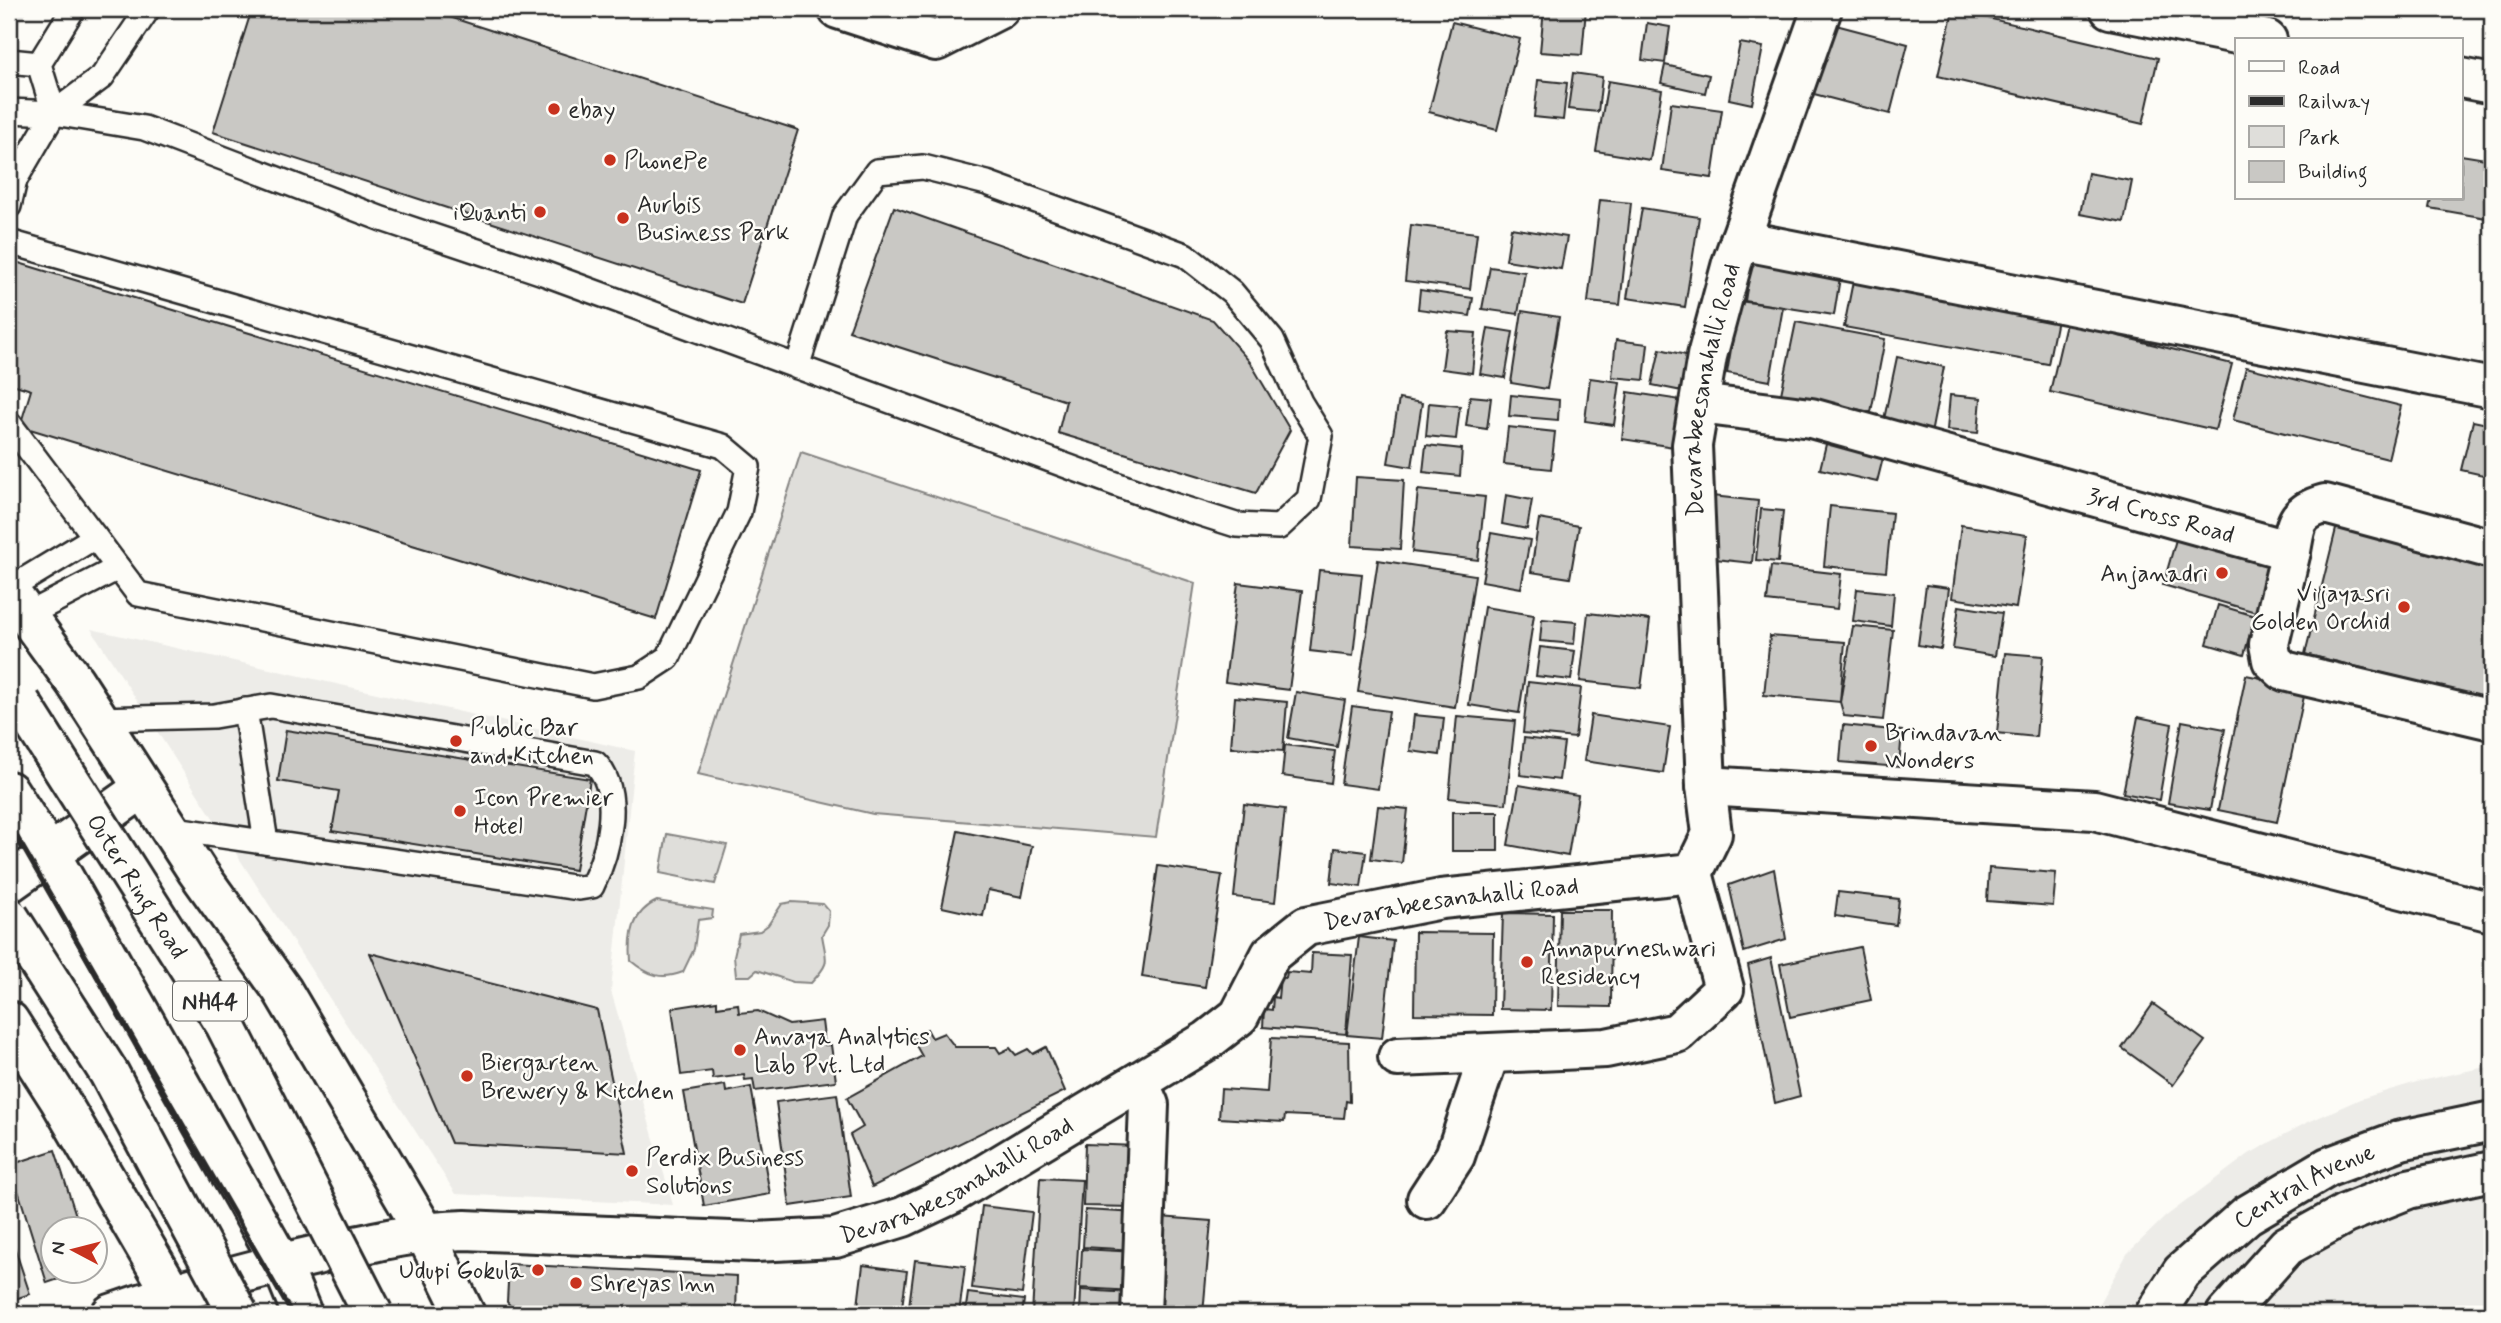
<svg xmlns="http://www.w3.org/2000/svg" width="2501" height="1323" font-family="Mynerve,sans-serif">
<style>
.built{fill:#edece8}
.green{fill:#dfdeda;stroke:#858482;stroke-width:2}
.building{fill:#c9c8c4;stroke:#2b2b2b;stroke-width:2}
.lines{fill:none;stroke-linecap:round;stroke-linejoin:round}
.lane-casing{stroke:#2b2b2b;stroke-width:28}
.street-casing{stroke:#2b2b2b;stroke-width:44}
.secondary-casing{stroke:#2b2b2b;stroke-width:44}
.highway-casing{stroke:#2b2b2b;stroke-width:44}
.lane{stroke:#fdfcf7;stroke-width:23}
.street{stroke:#fdfcf7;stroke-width:38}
.secondary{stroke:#fdfcf7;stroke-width:38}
.highway{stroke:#fdfcf7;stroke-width:38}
.rail{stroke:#2b2b2b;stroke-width:5}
.highway-bridge-casing{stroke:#2b2b2b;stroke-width:44;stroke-linecap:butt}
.highway-bridge{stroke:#fdfcf7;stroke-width:38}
.poi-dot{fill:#c8321e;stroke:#fdfcf7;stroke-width:2.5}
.labels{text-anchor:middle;stroke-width:5;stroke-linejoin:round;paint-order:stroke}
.shield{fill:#fdfcf7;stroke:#6a6a68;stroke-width:2}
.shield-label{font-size:23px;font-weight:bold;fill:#2b2b2b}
.poi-label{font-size:24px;fill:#2b2b2b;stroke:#fdfcf7;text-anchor:start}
.street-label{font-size:24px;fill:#2b2b2b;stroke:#fdfcf7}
</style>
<rect width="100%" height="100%" fill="#fdfcf7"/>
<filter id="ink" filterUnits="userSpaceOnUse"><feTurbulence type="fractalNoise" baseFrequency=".0143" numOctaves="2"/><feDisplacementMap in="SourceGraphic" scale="14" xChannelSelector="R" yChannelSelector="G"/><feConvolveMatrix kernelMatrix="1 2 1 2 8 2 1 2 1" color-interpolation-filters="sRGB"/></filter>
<g filter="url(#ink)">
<!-- built -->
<g class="built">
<polygon points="9,9 29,9 9,35"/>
<polygon points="91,629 635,751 611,991 673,1205 456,1194"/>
<polygon points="2481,1068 2492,1068 2492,1314 2093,1314 2127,1254 2165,1217 2249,1154 2304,1124 2360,1099 2420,1081"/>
</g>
<!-- green -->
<g class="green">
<polygon points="801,452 1195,583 1156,837 873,814 698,774"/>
<polygon points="667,834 727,845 715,884 660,873"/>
<path d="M657,901L713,910L712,918L698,920L694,949L683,972C662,980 649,976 631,961C629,936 632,912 657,901Z"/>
<path d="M792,902L823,904L829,911L828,925L822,935C826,961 832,961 811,983L793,982L757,970L750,976H736L734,956L739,934L760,931L768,925L782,904Z"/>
</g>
<!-- building -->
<g class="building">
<polygon points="252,9 425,9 798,130 742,304 213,132"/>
<polygon points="1544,9 1586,9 1582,55 1540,52"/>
<polygon points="1953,10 2158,58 2143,124 1938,76"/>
<polygon points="1452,22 1520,39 1497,130 1429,112"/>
<polygon points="1647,23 1670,27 1665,63 1642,60"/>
<polygon points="1832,24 1908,44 1890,114 1814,94"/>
<polygon points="1740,43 1763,47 1752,104 1729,99"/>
<polygon points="1665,65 1709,75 1705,93 1661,83"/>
<polygon points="1573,73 1602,77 1598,112 1568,109"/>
<polygon points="1538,80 1567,83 1563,120 1534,117"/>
<polygon points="1608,81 1662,90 1650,160 1596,151"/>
<polygon points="1671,103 1722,110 1712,178 1662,171"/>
<polygon points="2461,155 2492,160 2492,219 2429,208 2431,198 2461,198"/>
<polygon points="2088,173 2132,181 2124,222 2080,214"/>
<polygon points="1600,200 1631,203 1620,305 1588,302"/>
<polygon points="894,207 1213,320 1250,362 1290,430 1256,493 1058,433 1066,401 849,331"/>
<polygon points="1642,208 1699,217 1685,307 1627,298"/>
<polygon points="1411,225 1477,233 1470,289 1405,281"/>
<polygon points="1511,228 1567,237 1561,269 1506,260"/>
<polygon points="1753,250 1842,265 1834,315 1745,301"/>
<polygon points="9,260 701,470 656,619 20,426 31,390 9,383"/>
<polygon points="1490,267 1525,272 1518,314 1482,309"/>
<polygon points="1854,276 2059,310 2048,364 1844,327"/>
<polygon points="1420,290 1473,298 1470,316 1418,309"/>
<polygon points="1739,301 1783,307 1770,381 1727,373"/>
<polygon points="1522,311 1559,317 1547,389 1511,383"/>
<polygon points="1796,322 1885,339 1871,412 1781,394"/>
<polygon points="2066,323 2232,364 2215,430 2050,392"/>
<polygon points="1488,328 1513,332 1505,378 1480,374"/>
<polygon points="1447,331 1476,333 1472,373 1442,369"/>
<polygon points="1616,340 1648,344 1644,380 1612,377"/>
<polygon points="1660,349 1690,356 1682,391 1652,385"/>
<polygon points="1897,357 1944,367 1931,434 1883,424"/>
<polygon points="2246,367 2401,406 2388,459 2233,420"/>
<polygon points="1590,378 1620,382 1614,425 1585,421"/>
<polygon points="1628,392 1681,400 1674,447 1622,439"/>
<polygon points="1511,395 1559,400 1558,420 1509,416"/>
<polygon points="1950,395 1981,398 1978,433 1947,430"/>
<polygon points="1470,396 1491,398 1487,429 1466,426"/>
<polygon points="1399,399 1422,403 1412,467 1388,463"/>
<polygon points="1429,403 1460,406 1456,439 1426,436"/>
<polygon points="2473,421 2492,425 2492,477 2461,470"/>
<polygon points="1508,427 1555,432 1551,469 1504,464"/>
<polygon points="1828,436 1885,450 1877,482 1820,469"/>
<polygon points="1426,445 1462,449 1460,476 1423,472"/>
<polygon points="1356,477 1404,480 1400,549 1352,546"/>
<polygon points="1418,490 1485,497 1478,560 1412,552"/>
<polygon points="1506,495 1532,500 1527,529 1502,524"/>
<polygon points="1712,496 1758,501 1752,563 1706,558"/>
<polygon points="1830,506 1892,513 1886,572 1824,566"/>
<polygon points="1761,509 1783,511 1778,562 1756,560"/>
<polygon points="1539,519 1579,526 1570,578 1531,572"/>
<polygon points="2338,521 2492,559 2492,700 2305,654"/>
<polygon points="1961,525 2027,535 2016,608 1952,598"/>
<polygon points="2179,529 2281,562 2266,615 2163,585"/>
<polygon points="1491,533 1530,540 1521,588 1482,581"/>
<polygon points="1378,560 1475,575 1455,707 1358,692"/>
<polygon points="1771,566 1841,574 1837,609 1767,601"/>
<polygon points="1319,570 1362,574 1353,656 1310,651"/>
<polygon points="1238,583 1302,591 1289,690 1225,682"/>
<polygon points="1926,585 1949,588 1941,649 1918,645"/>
<polygon points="1857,589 1894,593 1891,626 1853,621"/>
<polygon points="2218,605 2255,616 2244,655 2207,644"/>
<polygon points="1959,606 2002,613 1995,656 1953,649"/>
<polygon points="1484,607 1534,615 1519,713 1469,705"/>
<polygon points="1588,613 1650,620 1641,688 1580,681"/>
<polygon points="1542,619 1576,622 1574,644 1540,641"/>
<polygon points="1853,626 1893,630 1883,720 1844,716 1840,702"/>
<polygon points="1770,636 1845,642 1840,702 1764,695"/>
<polygon points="1540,647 1575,651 1571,680 1536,676"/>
<polygon points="2005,653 2043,656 2036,737 1997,733"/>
<polygon points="2246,675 2306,687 2277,822 2218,810"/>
<polygon points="1528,682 1581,688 1575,738 1523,733"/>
<polygon points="1296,692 1345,700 1337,747 1288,738"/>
<polygon points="1235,697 1287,702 1283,751 1231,747"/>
<polygon points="1352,706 1389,711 1378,789 1341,784"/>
<polygon points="1414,715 1444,718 1440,755 1410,751"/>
<polygon points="1591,715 1670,727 1663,773 1584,761"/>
<polygon points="1457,716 1515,721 1506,804 1449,798"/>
<polygon points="2138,717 2172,724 2159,800 2123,793"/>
<polygon points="2182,721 2225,729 2210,810 2168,803"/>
<polygon points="1843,725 1902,731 1899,767 1840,762"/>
<polygon points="286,730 590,779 575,870 332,831 339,791 278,781"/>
<polygon points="1524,738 1564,743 1559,780 1520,775"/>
<polygon points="1285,745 1335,751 1331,783 1282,776"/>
<polygon points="1519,785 1578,795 1568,856 1508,845"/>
<polygon points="1244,804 1285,809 1275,902 1234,897"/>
<polygon points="1378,806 1408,809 1402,863 1371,859"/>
<rect x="1452" y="812" width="46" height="39"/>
<polygon points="958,831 1032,846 1022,897 988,890 983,916 942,907"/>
<polygon points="1335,848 1366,852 1361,887 1331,883"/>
<polygon points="1158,866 1222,875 1205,987 1142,977"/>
<polygon points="1989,868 2056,873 2053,906 1987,901"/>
<polygon points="1774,869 1786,939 1744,952 1729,885"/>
<polygon points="1838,892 1899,899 1896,925 1835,916"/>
<polygon points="1560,910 1612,910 1611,1007 1558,1006"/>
<polygon points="1503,913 1553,914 1551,1010 1500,1009"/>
<polygon points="1415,932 1493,933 1492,1015 1414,1014"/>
<polygon points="1359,937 1393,941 1382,1038 1347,1035"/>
<polygon points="1860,947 1871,1000 1790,1017 1780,964"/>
<polygon points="370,953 597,1010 627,1153 451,1143"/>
<polygon points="1312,953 1352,955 1346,1034 1263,1027 1264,1009 1272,1010 1273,997 1278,998 1280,977 1286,978 1287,972 1311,974"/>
<polygon points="1771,958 1800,1096 1775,1103 1748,965"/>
<polygon points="717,1001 717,1007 738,1004 739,1013 758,1011 789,1025 822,1021 825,1045 831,1045 836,1081 755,1091 753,1079 745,1080 744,1075 713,1079 712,1071 681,1075 672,1008"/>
<polygon points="2153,1004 2205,1041 2173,1085 2122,1048"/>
<polygon points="927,1029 932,1038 944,1033 955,1047 996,1047 1000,1053 1010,1048 1016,1055 1028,1049 1033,1054 1046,1047 1065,1091 872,1187 850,1135 863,1127 847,1098 922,1056 911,1037"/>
<polygon points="1271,1038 1349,1042 1350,1102 1346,1101 1344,1118 1285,1115 1284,1122 1219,1118 1221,1089 1267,1092"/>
<polygon points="725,1085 726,1092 751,1087 770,1194 704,1206 684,1092"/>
<polygon points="837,1094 851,1197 790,1206 776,1102"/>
<polygon points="1085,1144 1136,1146 1134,1207 1083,1206"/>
<polygon points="55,1150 80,1228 52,1228 52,1270 85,1270 47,1283 10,1165"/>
<polygon points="1040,1178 1082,1180 1074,1314 1032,1314"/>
<polygon points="982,1206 1032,1212 1022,1294 972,1288"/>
<polygon points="1085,1210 1138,1213 1136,1250 1083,1247"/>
<polygon points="1160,1217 1211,1221 1203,1314 1152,1314"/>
<polygon points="9,1231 30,1294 9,1301"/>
<polygon points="1082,1249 1136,1252 1134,1291 1080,1288"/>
<polygon points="915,1260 965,1266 959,1314 908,1314"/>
<polygon points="509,1264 737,1276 736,1314 517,1314 507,1302"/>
<polygon points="863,1265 907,1271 901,1314 857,1314"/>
<polygon points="1081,1290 1132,1293 1131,1314 1080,1314"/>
<polygon points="968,1293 1024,1300 1022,1314 965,1314"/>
</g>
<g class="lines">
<defs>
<g id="lane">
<polyline points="9,61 39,64"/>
<polyline points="9,111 54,113 144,128 382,219 543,273 1170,504 1236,525 1279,527 1309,499 1321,436 1300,402 1272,340 1232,292 1185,255 987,183 923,167 877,171 845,215 797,367"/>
<polyline points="54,113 39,64 73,9"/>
<polyline points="9,206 15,180 54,113 102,77 148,9"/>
<polyline points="9,242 723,446 748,467 739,512 668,658 639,677 593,686 138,594 9,423"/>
<polyline points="9,589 95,537"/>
<polyline points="27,615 118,568"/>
<polyline points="245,710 266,842"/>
<path d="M98,719L214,716L271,706L595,763C624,792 608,854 592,886L579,888L168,828"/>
</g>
<g id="street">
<polyline points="838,9 936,41 999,9"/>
<polyline points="2110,9 2267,40"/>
<polyline points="2461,78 2492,84"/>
<polyline points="1740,240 2492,388"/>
<path id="s1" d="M1699,404L1811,418L2291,551L2269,644L2272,660L2284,671L2492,720"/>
<path d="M2291,551C2296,524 2295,512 2325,504L2492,549"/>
<polyline points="1706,786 2094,810 2492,912"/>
<polyline points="1398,1057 1606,1048 1677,1033 1724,989 1693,873"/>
<polyline points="1139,1082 1149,1105 1141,1314"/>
<polyline points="1427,1199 1455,1156 1489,1055"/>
</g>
<g id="secondary">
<polyline points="9,591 75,682 197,871 282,990 424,1231 465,1314"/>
<polyline points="9,883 143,788"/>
<polyline points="9,1021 59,1099 172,1293 181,1314"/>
<path id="s2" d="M111,1314C185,1288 261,1267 338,1250C381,1240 421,1231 465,1230L755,1242L835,1238L903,1217L952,1194L1208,1040L1239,1016L1271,954L1306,926L1441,899L1693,873L1712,834L1706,786L1692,445L1707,356L1732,263L1822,9"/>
<path id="s3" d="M2155,1314L2182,1272L2247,1215L2328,1167L2401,1140L2492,1121"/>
<polyline points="2226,1314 2287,1246 2345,1214 2408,1189 2492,1171"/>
</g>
<polyline id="highway" points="9,791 57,866 281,1263 302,1314"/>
</defs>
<!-- lane casing -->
<use href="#lane" class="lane-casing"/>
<!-- street casing -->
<use href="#street" class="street-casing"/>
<!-- secondary casing -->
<use href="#secondary" class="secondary-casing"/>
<!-- highway casing -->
<use href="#highway" class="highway-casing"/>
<!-- lane -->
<use href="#lane" class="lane"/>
<!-- street -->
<use href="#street" class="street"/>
<!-- secondary -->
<use href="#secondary" class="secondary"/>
<!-- highway -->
<use href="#highway" class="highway"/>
<!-- rail -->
<g class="rail">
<polyline points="9,823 292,1314"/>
<polyline points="9,884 256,1314"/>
</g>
<defs>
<g id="highway-bridge">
<path id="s4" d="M21,703L225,1024L373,1314"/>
<polyline points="9,917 109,1073 238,1314"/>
</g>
</defs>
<!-- highway-bridge casing -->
<use href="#highway-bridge" class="highway-bridge-casing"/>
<!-- highway-bridge -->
<use href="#highway-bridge" class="highway-bridge"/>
</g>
</g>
<!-- markers -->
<g class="poi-dot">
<circle cx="554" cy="109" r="7"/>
<circle cx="610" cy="160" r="7"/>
<circle cx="540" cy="212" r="7"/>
<circle cx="623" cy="218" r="7"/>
<circle cx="2222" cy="573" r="7"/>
<circle cx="2404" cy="607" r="7"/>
<circle cx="456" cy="741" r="7"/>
<circle cx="1871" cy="746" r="7"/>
<circle cx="460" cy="811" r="7"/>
<circle cx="1527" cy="962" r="7"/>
<circle cx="740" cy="1050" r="7"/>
<circle cx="467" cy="1076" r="7"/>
<circle cx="632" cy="1171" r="7"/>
<circle cx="538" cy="1270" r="7"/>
<circle cx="576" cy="1283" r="7"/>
</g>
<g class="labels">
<!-- shield labels -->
<rect class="shield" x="173" y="981.5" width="74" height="39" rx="5"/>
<g class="shield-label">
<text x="210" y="1009">NH44</text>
</g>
<!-- poi labels -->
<g class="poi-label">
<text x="568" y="117">ebay</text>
<text x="624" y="168">PhonePe</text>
<text x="637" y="212">Aurbis<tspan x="637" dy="28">Business Park</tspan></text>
<text x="526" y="220" text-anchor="end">iQuanti</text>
<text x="2208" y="581" text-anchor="end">Anjanadri</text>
<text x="2390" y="601" text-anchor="end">Vijayasri<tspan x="2390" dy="28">Golden Orchid</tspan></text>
<text x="470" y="735">Public Bar<tspan x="470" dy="28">and Kitchen</tspan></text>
<text x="1885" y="740">Brindavan<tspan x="1885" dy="28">Wonders</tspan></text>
<text x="474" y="805">Icon Premier<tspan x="474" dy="28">Hotel</tspan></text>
<text x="1541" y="956">Annapurneshwari<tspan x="1541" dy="28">Residency</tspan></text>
<text x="754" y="1044">Anvaya Analytics<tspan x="754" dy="28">Lab Pvt. Ltd</tspan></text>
<text x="481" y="1070">Biergarten<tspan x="481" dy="28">Brewery &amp; Kitchen</tspan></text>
<text x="646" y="1165">Perdix Business<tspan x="646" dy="28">Solutions</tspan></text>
<text x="524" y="1278" text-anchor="end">Udupi Gokula</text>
<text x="590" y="1291">Shreyas Inn</text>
</g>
<!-- street labels -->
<g class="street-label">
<text dy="8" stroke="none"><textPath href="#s2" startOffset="2194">Devarabeesanahalli Road</textPath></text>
<text dy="8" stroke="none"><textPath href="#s1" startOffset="476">3rd Cross Road</textPath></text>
<text dy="8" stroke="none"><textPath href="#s4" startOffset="217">Outer Ring Road</textPath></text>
<text dy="8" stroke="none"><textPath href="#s2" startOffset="1460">Devarabeesanahalli Road</textPath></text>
<text dy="8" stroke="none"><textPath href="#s2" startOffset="870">Devarabeesanahalli Road</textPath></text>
<text dy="8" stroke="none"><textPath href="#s3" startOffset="201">Central Avenue</textPath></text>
</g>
</g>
<!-- margin -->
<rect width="2501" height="1323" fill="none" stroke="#fdfcf7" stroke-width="35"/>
<rect x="18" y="18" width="2466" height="1288" fill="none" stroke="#2b2b2b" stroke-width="2.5" filter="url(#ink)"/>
<!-- legend -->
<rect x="2235" y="38" width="228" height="161" fill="#fdfcf7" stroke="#a9a8a5" stroke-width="2"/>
<rect x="2249" y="61" width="35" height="10" fill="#fdfcf7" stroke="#a9a8a5" stroke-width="2"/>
<text x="2298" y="74" font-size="21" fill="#2b2b2b">Road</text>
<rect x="2249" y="96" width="35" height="10" fill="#2b2b2b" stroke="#a9a8a5" stroke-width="2"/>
<text x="2298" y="108" font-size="21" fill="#2b2b2b">Railway</text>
<rect x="2249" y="126" width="35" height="21" fill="#dfdeda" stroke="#a9a8a5" stroke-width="2"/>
<text x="2298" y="144" font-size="21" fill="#2b2b2b">Park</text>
<rect x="2249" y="161" width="35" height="21" fill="#c9c8c4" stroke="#a9a8a5" stroke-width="2"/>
<text x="2298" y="178" font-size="21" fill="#2b2b2b">Building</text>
<!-- north arrow -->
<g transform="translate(74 1250) rotate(277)"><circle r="33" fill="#fdfcf7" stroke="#a9a8a5" stroke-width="2"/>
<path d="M0-5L12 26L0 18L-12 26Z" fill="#c8321e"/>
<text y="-10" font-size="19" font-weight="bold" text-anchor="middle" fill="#2b2b2b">N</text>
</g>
</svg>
